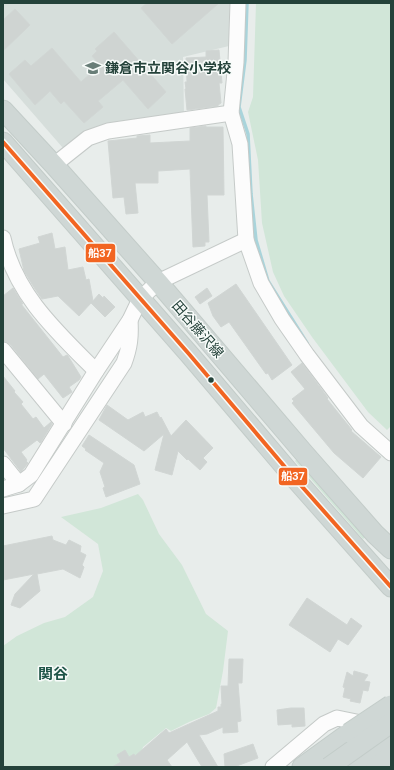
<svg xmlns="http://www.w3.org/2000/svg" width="394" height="770" font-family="Roboto,'Noto Sans JP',sans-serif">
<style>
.built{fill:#d6dedb}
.green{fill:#d1e6d8}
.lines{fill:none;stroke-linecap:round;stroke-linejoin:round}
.stream{stroke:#a9d4db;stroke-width:3.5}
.building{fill:#cfd4d2;stroke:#d1d6d4}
.minor-casing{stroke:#c5cac8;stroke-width:17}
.major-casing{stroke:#c3ccc9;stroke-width:21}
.minor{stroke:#fcfcfc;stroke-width:15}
.major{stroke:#cfd7d5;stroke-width:19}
.major-bridge-casing{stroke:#c3ccc9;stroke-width:21;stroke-linecap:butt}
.major-bridge{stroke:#cfd7d5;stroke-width:19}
.bus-1-casing{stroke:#f7fbf9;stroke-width:7}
.bus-1{stroke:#f26522;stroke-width:4}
.bus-dot{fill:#24423a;stroke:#f7fbf9;stroke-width:1.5}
.labels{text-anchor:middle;stroke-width:3;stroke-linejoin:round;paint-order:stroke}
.poi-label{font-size:14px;font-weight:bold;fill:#24423a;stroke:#f7fbf9;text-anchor:start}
.street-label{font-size:14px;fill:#24423a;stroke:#f7fbf9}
.neighbourhood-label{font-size:15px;font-weight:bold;fill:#1f5548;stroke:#f7fbf9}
.line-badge{stroke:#f7fbf9;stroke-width:1.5}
.badge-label{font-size:11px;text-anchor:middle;font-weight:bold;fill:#fff}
</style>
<rect width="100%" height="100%" fill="#e8edeb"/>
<!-- built -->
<polygon class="built" points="3,3 230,3 229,46 183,57 184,115 84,132 63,148 3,79"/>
<!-- green -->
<g class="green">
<polygon points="256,3 391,3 391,426 387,430 368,412 312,337 284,296 273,272 262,223 258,160 248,112 253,97"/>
<polygon points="299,457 368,535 363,539 295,461"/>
<polygon points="138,494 143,500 159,534 182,565 206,614 228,631 223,671 216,708 209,714 189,722 171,731 166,728 143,747 141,755 127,767 3,767 3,646 17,636 44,623 65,617 93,597 103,571 98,544 61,517 101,508"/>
</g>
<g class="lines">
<!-- stream -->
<polyline class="stream" points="247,3 245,60 239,107 248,134 251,194 256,240 268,281 307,343"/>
</g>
<!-- building -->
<g class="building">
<polygon points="147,3 219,3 172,44 141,8"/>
<polygon points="15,9 30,25 3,51 3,20"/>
<polygon points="114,32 166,92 148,109 123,80 98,101 103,107 84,123 64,101 61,104 50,91 35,105 9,74 25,60 31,66 52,48 81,82 100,65 92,56 97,51 95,49"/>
<polygon points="219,50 222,83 219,83 221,103 218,105 218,106 187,110 185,89 186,89 185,82 187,82 186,58 206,57 206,51"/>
<polygon points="206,126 206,127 223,127 224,195 207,195 209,242 205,242 205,246 193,247 190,169 158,171 158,183 135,183 138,213 126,214 124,197 113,198 108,141 137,138 137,136 150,135 150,143 190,141 190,128"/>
<polygon points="52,233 55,249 65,247 68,270 83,267 86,280 89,279 93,301 99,294 103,298 104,296 115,307 105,317 91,303 79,316 58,296 42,299 35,289 24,271 19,249 40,243 38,237"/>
<polygon points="236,284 292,365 272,380 268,373 266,374 229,322 221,327 213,316 208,303"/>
<polygon points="13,288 23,304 21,304 63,357 67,355 68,356 81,377 79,380 69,387 72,392 63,398 44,374 38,379 10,344 3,341 3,296"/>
<polygon points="207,288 212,296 200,304 195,297"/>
<polygon points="302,363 328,398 327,399 352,430 351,431 381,457 363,478 334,453 292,403 294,401 292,399 305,389 291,372"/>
<polygon points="3,376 15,391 14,392 23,402 21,404 33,419 36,417 44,428 51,422 52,424 41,442 40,443 37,440 21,452 27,460 26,461 28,463 21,472 3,448"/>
<polygon points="107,405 128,420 143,412 145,417 157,412 160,418 161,417 171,436 186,420 213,448 203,458 207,462 200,470 188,459 187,460 178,451 172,475 155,470 164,434 144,451 99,420"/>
<polygon points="89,435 134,465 140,484 106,497 103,488 105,487 100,472 104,463 85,450 86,449 82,446"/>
<polygon points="52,536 53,540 66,545 69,540 81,546 80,552 86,555 82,565 84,567 80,578 63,569 37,574 40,591 20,608 11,605 15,594 34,574 3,580 3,546"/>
<polygon points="307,598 347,625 351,618 362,626 348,645 338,639 330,652 289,625"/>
<polygon points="229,659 243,659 242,683 238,683 241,721 237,722 238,732 223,733 223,727 207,734 199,735 218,767 202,767 187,742 167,760 172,767 112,767 121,762 117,755 125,750 129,757 134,754 135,756 166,729 169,733 218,711 218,707 221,707 221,704 222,704 221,686 228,686"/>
<polygon points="354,671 368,675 364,681 370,682 368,691 363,690 360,703 350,701 351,699 343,697 345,688 343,687 347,672 353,676"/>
<polygon points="291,708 304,708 305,726 292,727 292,724 278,725 277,710"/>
<polygon points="253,744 258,758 234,767 225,767 224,754"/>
</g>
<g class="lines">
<defs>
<g id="minor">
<polyline points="238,3 236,62 231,113 240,144 246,240 261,283 282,319 307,355 361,426 391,453"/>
<polyline points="54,165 88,138 108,131 231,113"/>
<path d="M3,238C15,294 57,332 96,371"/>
<polyline points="3,350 64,424"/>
<polyline points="3,464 19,484"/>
<polyline points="3,489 19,484 31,475 96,371 130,320 140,299 158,282 246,240"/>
<path d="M3,506L34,499L124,363C130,347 131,336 130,320"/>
<polyline points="273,767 324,724 337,718 371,725"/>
</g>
<g id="major">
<polyline points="3,110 54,165 158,282 303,452 375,534 391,549"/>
<polyline points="3,142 189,354 290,473 391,587"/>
<polyline points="302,767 349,733"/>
<polyline points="349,767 391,736"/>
<polyline points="376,767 391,755"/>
</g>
</defs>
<!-- minor casing -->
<use href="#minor" class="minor-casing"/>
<!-- major casing -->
<use href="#major" class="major-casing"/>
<!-- minor -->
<use href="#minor" class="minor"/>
<!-- major -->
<use href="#major" class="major"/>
<defs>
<g id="major-bridge">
<polyline points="349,733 391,705"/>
<polyline points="329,767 391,723"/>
</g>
</defs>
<!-- major-bridge casing -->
<use href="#major-bridge" class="major-bridge-casing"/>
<!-- major-bridge -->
<use href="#major-bridge" class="major-bridge"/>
<defs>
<polyline id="bus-1" points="3,142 189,354 290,473 391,587"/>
</defs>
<!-- bus-1 casing -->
<use href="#bus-1" class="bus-1-casing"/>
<!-- bus-1 -->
<use href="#bus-1" class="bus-1"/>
</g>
<!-- icons -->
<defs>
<symbol id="school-bare" viewBox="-9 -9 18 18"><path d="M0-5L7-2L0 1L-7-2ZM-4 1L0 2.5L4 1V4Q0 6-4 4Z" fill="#697e78" stroke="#f7fbf9" stroke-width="2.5" paint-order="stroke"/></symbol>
</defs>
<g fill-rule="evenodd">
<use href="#school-bare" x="82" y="57" width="22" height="22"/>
</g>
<!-- markers -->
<circle class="bus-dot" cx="211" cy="380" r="3.5"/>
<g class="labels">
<!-- poi labels -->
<g class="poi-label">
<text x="105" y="73">鎌倉市立関谷小学校</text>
</g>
<!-- street labels -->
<g class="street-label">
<text transform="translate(198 329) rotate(49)" y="5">田谷藤沢線</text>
</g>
<!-- neighbourhood labels -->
<g class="neighbourhood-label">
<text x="53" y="679">関谷</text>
</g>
</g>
<g class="line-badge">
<rect x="85" y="243" width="31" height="20" rx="4" fill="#f26522"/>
<rect x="278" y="467" width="30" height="19" rx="4" fill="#f26522"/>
</g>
<g class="badge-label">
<text x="100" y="257">船37</text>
<text x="293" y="480">船37</text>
</g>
<!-- border -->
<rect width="394" height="770" fill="none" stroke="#24423a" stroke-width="8"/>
</svg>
